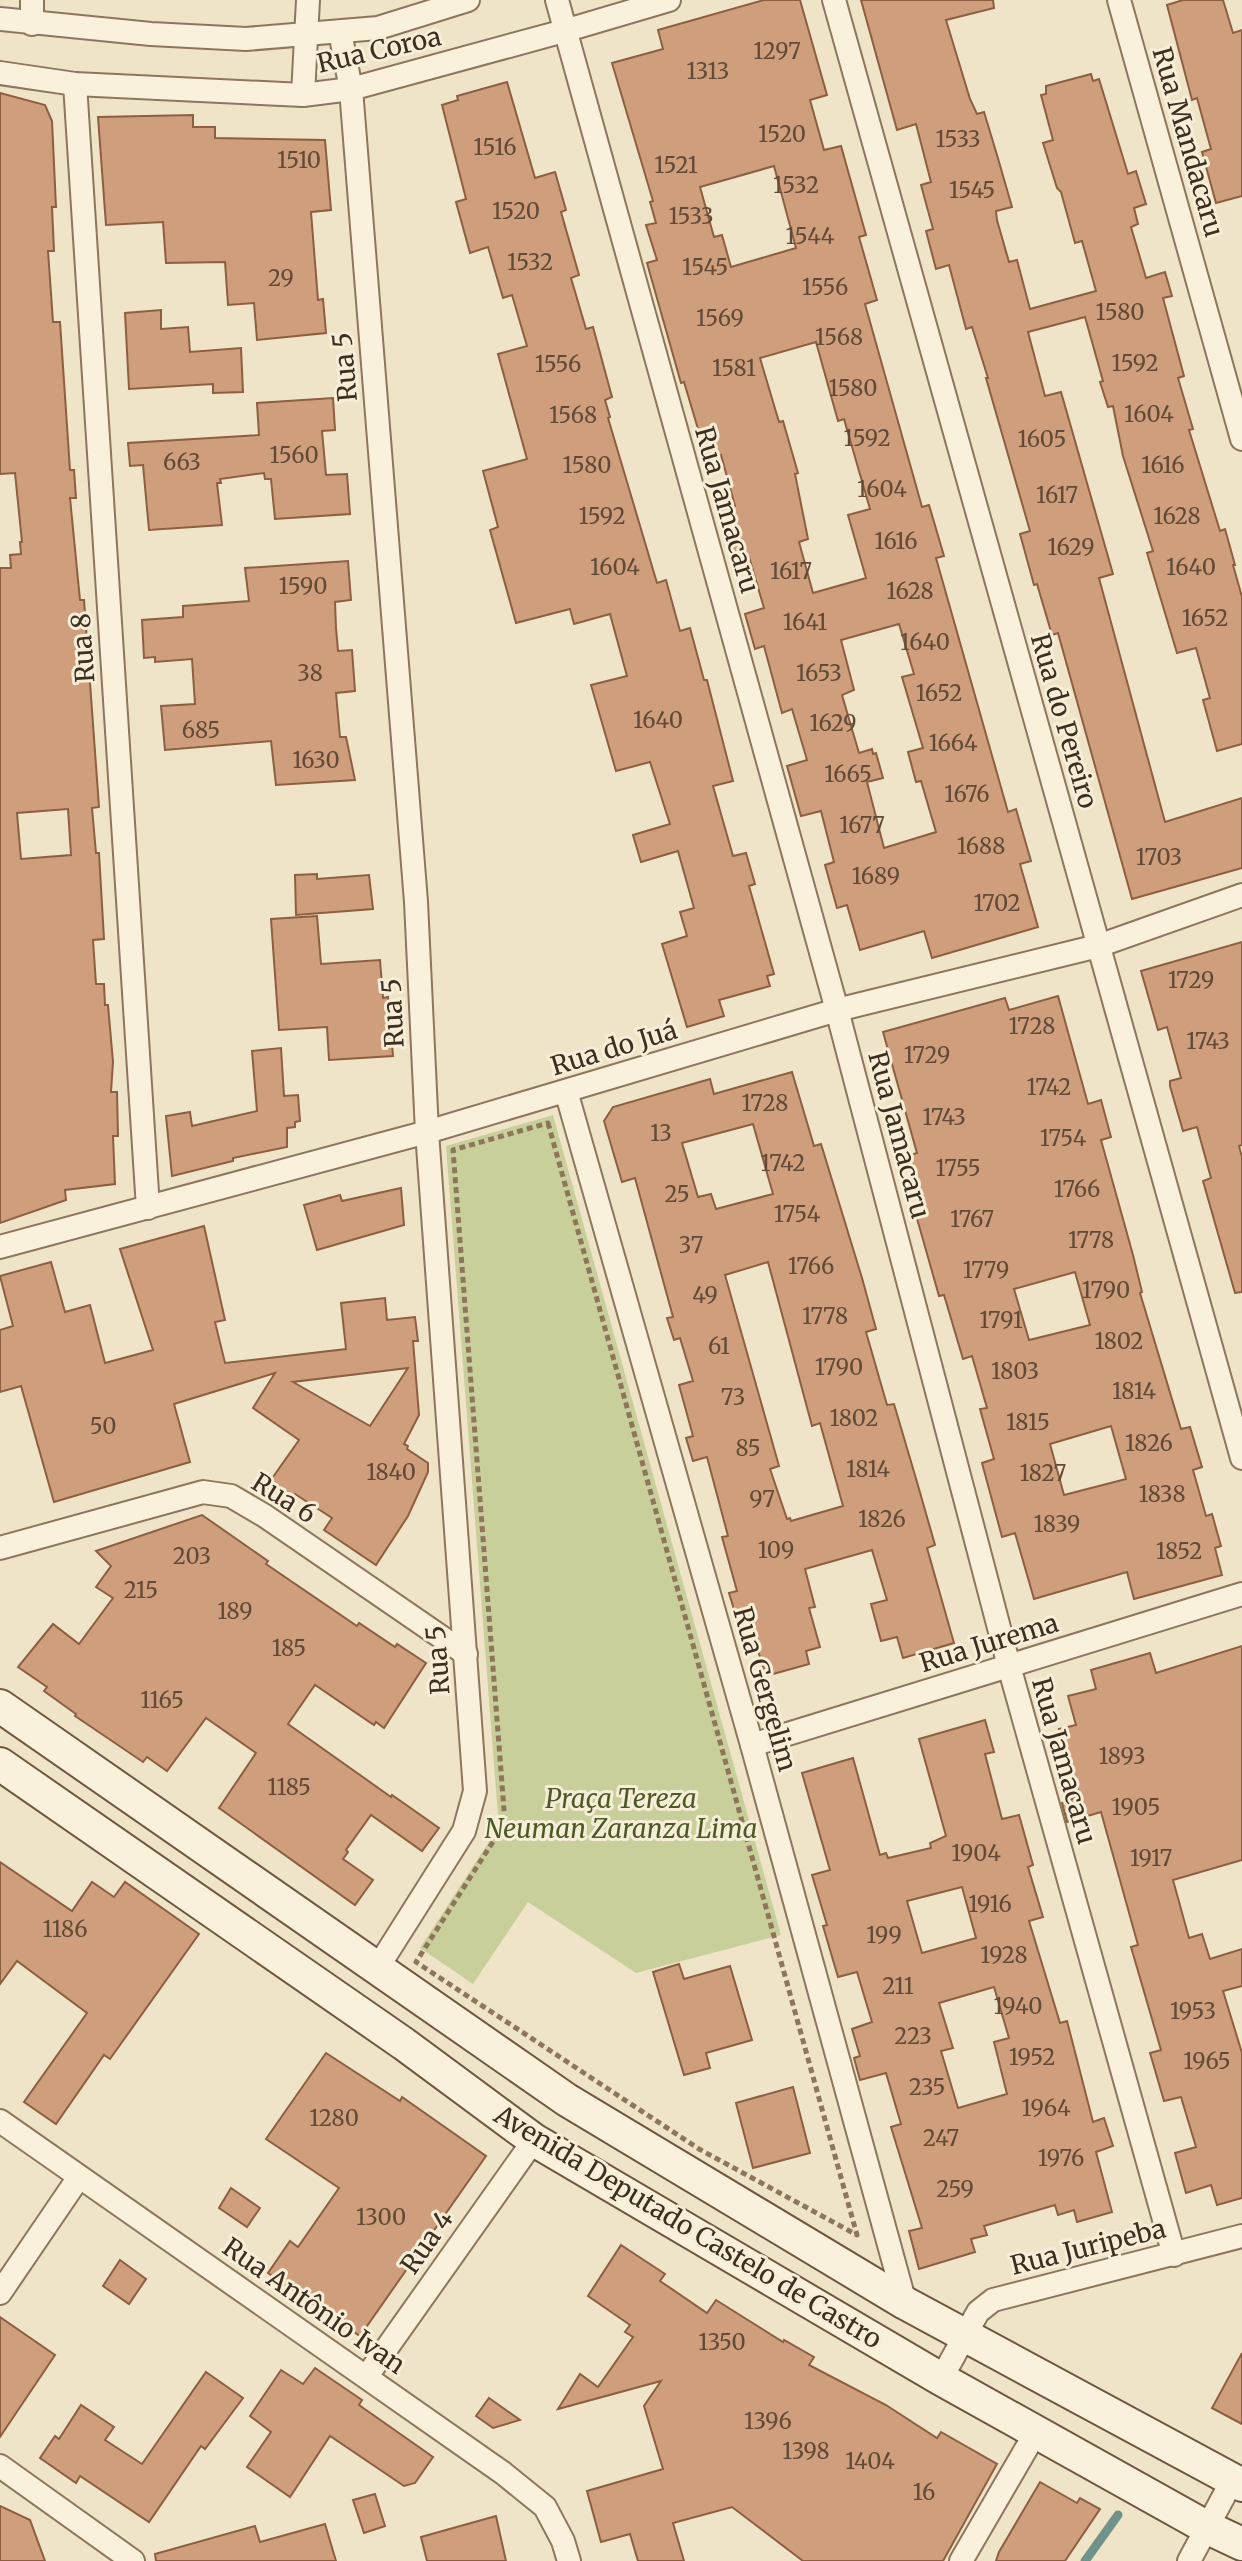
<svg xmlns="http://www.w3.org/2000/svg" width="1242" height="2561" font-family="Merriweather,serif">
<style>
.green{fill:#c9cf9b}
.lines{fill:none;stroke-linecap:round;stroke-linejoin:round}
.stream{stroke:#6f938a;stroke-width:9}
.building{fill:#cf9f7d;stroke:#8d5f41;stroke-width:2;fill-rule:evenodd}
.street-casing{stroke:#8d765c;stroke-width:26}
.secondary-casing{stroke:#6f573f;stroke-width:36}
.path{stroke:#8d765c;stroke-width:5;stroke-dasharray:6 4;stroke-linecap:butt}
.street{stroke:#faf1dc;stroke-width:22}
.secondary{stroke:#faf1dc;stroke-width:32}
.labels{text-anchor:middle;stroke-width:6;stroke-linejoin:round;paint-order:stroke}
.number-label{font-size:22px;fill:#624a37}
.street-label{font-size:26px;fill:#3d2e20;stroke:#f7eed8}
.park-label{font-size:26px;font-style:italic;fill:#4d5a26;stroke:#f7eed8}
</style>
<rect width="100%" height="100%" fill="#f0e4c8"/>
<!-- green -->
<polygon class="green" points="553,1115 781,1935 636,1973 528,1902 473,1984 420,1948 494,1834 498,1816 446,1146"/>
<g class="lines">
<!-- stream -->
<polyline class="stream" points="1085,2561 1118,2515"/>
</g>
<!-- building -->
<g class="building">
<path d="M764,0H800L827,95L810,100L824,150L841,146L866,235L859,237L877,300L865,304L922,507L929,505L944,556L936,558L1008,812L1016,809L1031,861L1020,864L1038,927L932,958L924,931L860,950L847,905L837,908L825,865L834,862L821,811L801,816L787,766L807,760L792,709L782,713L764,646L755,649L745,614L764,608L749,557L734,561L720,510L735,506L721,455L707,459L684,382L681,383L647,263L657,260L646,225L656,223L650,202L653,201L612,63L663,49L658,30ZM774,166L796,248L731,267L722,235L714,237L700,187ZM816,342L838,421L844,419L870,509L848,515L866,578L813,593L799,542L808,539L795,474L798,473L783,421L779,422L760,358ZM899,624L914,674L902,677L923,748L908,752L916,782L921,781L936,832L884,848L867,782L883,778L876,753L873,754L872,749L859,753L842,695L854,690L841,640Z"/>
<polygon points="861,0 993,0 994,8 946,20 970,99 977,114 984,112 997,155 1012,207 996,211 997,220 1009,262 1017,260 1030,309 1096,291 1082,241 1075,243 1061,192 1057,188 1043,143 1053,140 1041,95 1046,94 1046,86 1091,74 1093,81 1099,79 1128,174 1136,171 1146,204 1134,208 1138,224 1131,227 1146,278 1165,272 1172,296 1163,298 1184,376 1178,378 1193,429 1189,430 1220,531 1225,529 1235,565 1233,565 1242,597 1242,744 1217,751 1203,700 1210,698 1196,648 1177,653 1147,553 1153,551 1123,456 1113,406 1108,407 1100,382 1103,381 1085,317 1028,332 1045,396 1061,392 1113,574 1099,578 1165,822 1242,798 1242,868 1132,899 1058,633 1052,635 1037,584 1034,585 1020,534 1030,531 986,378 988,378 972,327 966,329 949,265 936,269 926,231 933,229 921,185 931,182 916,124 897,130"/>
<polygon points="1183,0 1223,0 1233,33 1242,30 1242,196 1216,203 1202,152 1211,149 1197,98 1192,100 1167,5"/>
<polygon points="507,82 535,178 555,172 566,210 561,212 579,275 571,278 586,329 593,327 612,397 605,400 610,417 608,418 657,583 666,580 680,631 690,628 704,680 707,680 733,781 713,786 733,856 746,853 755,884 749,886 774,974 767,976 770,986 719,1000 724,1016 687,1027 662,944 687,936 680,912 694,908 678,851 641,862 633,835 670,824 650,762 616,771 591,685 627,676 610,614 574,624 570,609 516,623 490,530 498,527 483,471 527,459 498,354 527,346 512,295 503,298 488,247 470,253 456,202 466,199 442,105 458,100 457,96"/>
<path d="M0,93L45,105L52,121L56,207H52L54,251H48L53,322H60L70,470H74L76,498H70L80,600H84L99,807L92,808L96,853H99L104,939L93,940L96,984H104L105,1005H108L113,1062L111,1092H117L118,1136H113L115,1184L65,1190L66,1200L0,1223V568H11L10,555L21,554L20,542H22L15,473L0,474ZM68,809L71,855L21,859L17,813Z"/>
<polygon points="193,115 193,127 215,127 215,138 325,140 331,210 311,212 318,300 323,299 326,333 257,340 254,303 228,305 225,262 166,263 163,222 106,225 98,117"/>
<polygon points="161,310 161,329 188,327 190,352 241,348 243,392 213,393 213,384 129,389 125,313"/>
<polygon points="333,398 335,430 322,431 326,475 347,474 350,514 275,519 271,479 265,479 264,473 220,479 221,483 217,483 222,525 149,530 143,465 130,466 128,443 259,435 257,403"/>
<polygon points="348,561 351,600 335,602 336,628 338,651 352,650 355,691 336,693 340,737 346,737 355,780 276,785 271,741 165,750 161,706 195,704 192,659 155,662 155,657 144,658 142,620 183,617 183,606 249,601 245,568"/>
<polygon points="317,874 317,879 369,875 373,909 296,915 295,875"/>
<polygon points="317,916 321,964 380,960 383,998 388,997 393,1056 329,1060 327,1027 279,1030 271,919"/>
<polygon points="1242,942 1242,1145 1239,1146 1242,1157 1242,1292 1235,1293 1203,1181 1211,1178 1197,1127 1183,1131 1170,1086 1170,1081 1181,1078 1167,1027 1158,1030 1141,971"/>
<path d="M1058,996L1088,1104L1101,1100L1111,1137L1101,1140L1133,1255L1142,1292L1140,1293L1181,1429L1190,1427L1202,1467L1193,1470L1206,1516L1212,1514L1221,1546L1215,1548L1222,1575L1134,1599L1127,1572L1034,1599L1015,1533L1002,1537L982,1463L994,1459L980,1409L987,1408L972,1356L963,1359L944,1295L939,1296L914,1208L920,1206L906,1156L917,1153L883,1032L1005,998L1009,1010ZM1075,1272L1090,1325L1029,1340L1014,1289ZM1111,1426L1126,1479L1064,1495L1050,1444Z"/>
<polygon points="281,1048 284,1096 298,1095 300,1121 295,1122 295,1127 287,1128 287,1147 233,1158 233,1161 172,1176 166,1116 190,1112 192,1126 257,1111 252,1051"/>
<path d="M792,1072L814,1146L821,1144L862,1278L876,1329L866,1332L887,1405L894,1404L917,1482L935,1545L927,1548L954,1643L903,1658L897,1637L881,1641L871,1604L887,1600L872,1550L805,1569L815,1607L809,1608L820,1647L806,1651L809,1664L766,1676L746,1613L736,1616L729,1593L737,1591L722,1537L728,1536L707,1457L693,1461L686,1438L693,1436L679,1385L693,1381L680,1338L674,1340L667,1318L673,1317L635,1178L622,1182L604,1121L613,1107L710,1079L714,1094ZM753,1124L773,1194L716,1209L711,1194L698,1197L682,1143ZM768,1262L812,1426L820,1423L843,1506L791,1521L790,1518L787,1519L770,1469L779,1466L725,1275Z"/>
<polygon points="401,1188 404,1225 317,1250 304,1205 340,1195 342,1201"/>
<path d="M204,1226L225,1320L215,1322L225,1363L346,1349L341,1303L385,1298L387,1320L415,1317L418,1341H413L419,1415L404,1444L408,1446L407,1449L428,1463V1472L408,1516L376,1565L324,1530L332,1518L295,1494L289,1502L266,1487L299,1440L253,1408L275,1373L174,1404L190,1462L54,1502L21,1386L0,1392V1330L13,1326L0,1276L51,1262L65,1312L90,1305L105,1363L153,1350L120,1249ZM408,1368L370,1426L293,1382Z"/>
<polygon points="202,1515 268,1561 266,1564 357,1626 359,1623 395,1647 397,1644 426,1663 384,1728 376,1722 374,1725 315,1685 288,1724 391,1797 392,1795 439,1828 422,1851 371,1815 346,1850 348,1852 343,1859 373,1880 355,1905 219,1808 256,1753 206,1718 167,1771 147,1757 143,1762 75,1716 76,1714 44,1691 47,1687 18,1667 53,1624 79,1644 113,1598 96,1587 111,1566 96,1551"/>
<polygon points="1242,1646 1242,1860 1173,1880 1189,1938 1202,1934 1210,1959 1242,1949 1242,1986 1223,1991 1242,2053 1242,2198 1217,2205 1211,2185 1186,2193 1175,2153 1196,2147 1181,2097 1164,2101 1150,2053 1161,2050 1131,1947 1138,1945 1101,1812 1067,1822 1062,1803 1080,1796 1059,1729 1076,1725 1068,1696 1096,1689 1091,1670 1150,1653 1156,1673"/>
<path d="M985,1720L994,1752L985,1754L1002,1819L1019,1815L1033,1865L1028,1867L1043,1917L1029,1921L1060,2023L1067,2021L1093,2122L1104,2118L1113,2146L1096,2152L1112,2212L1077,2222L1074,2210L1058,2215L1055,2205L984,2226L987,2235L971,2239L975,2252L919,2269L909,2231L922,2228L891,2127L901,2124L886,2073L860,2080L854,2058L860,2056L852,2029L872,2022L857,1972L838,1977L823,1926L827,1925L812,1875L830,1870L802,1773L853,1758L880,1855L886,1853L888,1858L931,1848L930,1843L946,1836L919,1739ZM962,1887L976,1938L922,1953L907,1901ZM994,1987L1009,2038L994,2042L1007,2094L958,2108L941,2051L953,2048L939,2003Z"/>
<polygon points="0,1862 72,1911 92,1882 114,1897 125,1882 199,1934 110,2059 104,2055 56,2124 24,2102 87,2013 17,1961 0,1984"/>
<polygon points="679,1964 684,1979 730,1966 752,2040 706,2053 710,2068 684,2075 653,1972"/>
<polygon points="326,2053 400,2101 402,2097 486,2156 360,2336 268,2273 290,2241 298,2247 339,2188 266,2139"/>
<polygon points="793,2087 810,2153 753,2168 736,2103"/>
<polygon points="231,2188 260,2208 247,2227 219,2208"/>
<polygon points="621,2245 665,2274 660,2281 707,2313 716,2300 783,2342 784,2340 814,2357 809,2365 886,2405 937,2438 941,2432 997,2464 943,2561 803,2561 732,2507 673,2523 684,2561 638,2561 630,2534 601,2542 587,2491 663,2469 644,2406 661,2381 558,2409 580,2374 598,2387 633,2337 625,2332 630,2325 588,2296"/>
<polygon points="120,2260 146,2279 129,2304 103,2286"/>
<polygon points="0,2317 55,2355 0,2437"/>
<polygon points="1242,2353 1242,2424 1212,2408"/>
<polygon points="315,2368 362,2400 359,2405 433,2457 415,2483 404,2486 330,2436 290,2497 247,2467 271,2432 250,2416 281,2370 303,2384"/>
<polygon points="206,2372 243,2398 205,2449 201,2446 149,2522 80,2476 76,2483 40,2458 55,2436 59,2439 81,2405 114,2427 105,2440 142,2464"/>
<polygon points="489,2398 520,2420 493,2428 476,2416"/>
<polygon points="1040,2482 1077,2503 1080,2498 1100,2509 1065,2561 996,2561 999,2552"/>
<polygon points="375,2494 385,2526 364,2533 353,2500"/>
<polygon points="0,2506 30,2520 45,2561 0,2561"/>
<polygon points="496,2516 506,2561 427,2561 421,2537"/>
<polygon points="325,2524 336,2561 156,2561 155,2554 255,2526 260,2542"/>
</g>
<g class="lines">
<defs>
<g id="street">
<polyline points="557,0 837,1010 1009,1666 1174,2255"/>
<polyline points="834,0 1242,1458"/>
<polyline points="1119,0 1242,439"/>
<polyline points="0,19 151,34 246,39 378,28 468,0"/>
<polyline points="32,24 32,0"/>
<polyline points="340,32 351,89 416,902 427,1132 475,1791 464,1831 378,1967"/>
<polyline points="0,73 75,84 303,95 351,89 564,31 669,0"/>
<polyline points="75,84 148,1208"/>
<polyline points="303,95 308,0"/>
<polyline points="566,1091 752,1745 905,2303"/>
<polyline points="0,1247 427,1132 837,1010 1098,946 1242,895"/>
<polyline points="0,1548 203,1492 231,1496 265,1516 466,1654"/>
<polyline points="752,1745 1242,1594"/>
<polyline points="0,2121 503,2473 545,2507 563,2541 569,2561"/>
<polyline points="0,2293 79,2177"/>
<polyline points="367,2376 534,2140"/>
<polyline points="941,2379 978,2312 993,2300 1242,2236"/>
<polyline points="0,2466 133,2561"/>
<polyline points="961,2561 1036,2432"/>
<polyline points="1189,2561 1232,2481"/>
</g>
<g id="secondary">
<polyline points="0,1706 567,2100 905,2303 1242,2485"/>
<polyline points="0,1764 404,2044 534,2140 941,2379 1206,2527 1242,2544"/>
</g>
</defs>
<!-- street casing -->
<use href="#street" class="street-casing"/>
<!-- secondary casing -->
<use href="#secondary" class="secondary-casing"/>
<!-- path -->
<polygon class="path" points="548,1123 857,2235 699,2149 416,1962 505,1823 453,1150"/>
<!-- street -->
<use href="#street" class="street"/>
<!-- secondary -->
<use href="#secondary" class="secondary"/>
</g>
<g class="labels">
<!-- number labels -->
<g class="number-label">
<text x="777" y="59">1297</text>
<text x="708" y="79">1313</text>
<text x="782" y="142">1520</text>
<text x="958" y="147">1533</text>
<text x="495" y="155">1516</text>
<text x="299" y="168">1510</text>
<text x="676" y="173">1521</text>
<text x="796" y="193">1532</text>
<text x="972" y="198">1545</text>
<text x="516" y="219">1520</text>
<text x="691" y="224">1533</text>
<text x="810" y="244">1544</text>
<text x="530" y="270">1532</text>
<text x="705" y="275">1545</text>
<text x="281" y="286">29</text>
<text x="825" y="295">1556</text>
<text x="1120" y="320">1580</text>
<text x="720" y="326">1569</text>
<text x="839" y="345">1568</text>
<text x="1135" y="371">1592</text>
<text x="558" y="372">1556</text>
<text x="734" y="376">1581</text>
<text x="853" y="396">1580</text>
<text x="1149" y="422">1604</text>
<text x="573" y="423">1568</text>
<text x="867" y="446">1592</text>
<text x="1042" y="447">1605</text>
<text x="294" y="463">1560</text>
<text x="182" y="470">663</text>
<text x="587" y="473">1580</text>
<text x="1163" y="473">1616</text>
<text x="882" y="497">1604</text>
<text x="1057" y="503">1617</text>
<text x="602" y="524">1592</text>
<text x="1177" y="524">1628</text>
<text x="896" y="549">1616</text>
<text x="1071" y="555">1629</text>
<text x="615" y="575">1604</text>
<text x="1191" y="575">1640</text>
<text x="791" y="579">1617</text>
<text x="303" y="594">1590</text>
<text x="910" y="599">1628</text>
<text x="1205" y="626">1652</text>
<text x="805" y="630">1641</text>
<text x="925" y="650">1640</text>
<text x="310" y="681">38</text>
<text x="819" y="681">1653</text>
<text x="939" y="701">1652</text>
<text x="658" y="728">1640</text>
<text x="833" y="731">1629</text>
<text x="201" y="738">685</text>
<text x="953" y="751">1664</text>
<text x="316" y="768">1630</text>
<text x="848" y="782">1665</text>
<text x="967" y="802">1676</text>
<text x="862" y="833">1677</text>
<text x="981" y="854">1688</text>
<text x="1159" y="865">1703</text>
<text x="876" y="884">1689</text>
<text x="997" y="911">1702</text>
<text x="1191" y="988">1729</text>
<text x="1032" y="1034">1728</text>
<text x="1208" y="1049">1743</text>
<text x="927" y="1063">1729</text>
<text x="1049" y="1095">1742</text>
<text x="765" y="1111">1728</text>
<text x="944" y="1125">1743</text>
<text x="661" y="1141">13</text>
<text x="1063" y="1146">1754</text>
<text x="783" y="1171">1742</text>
<text x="958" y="1176">1755</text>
<text x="1077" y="1197">1766</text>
<text x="677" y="1202">25</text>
<text x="797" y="1222">1754</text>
<text x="972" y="1227">1767</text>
<text x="1091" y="1248">1778</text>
<text x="691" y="1253">37</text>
<text x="811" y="1274">1766</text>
<text x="986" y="1278">1779</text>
<text x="1106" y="1298">1790</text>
<text x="705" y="1303">49</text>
<text x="825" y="1324">1778</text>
<text x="1001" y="1328">1791</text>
<text x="1119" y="1349">1802</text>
<text x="719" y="1354">61</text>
<text x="839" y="1375">1790</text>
<text x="1015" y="1379">1803</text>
<text x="1134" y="1399">1814</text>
<text x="733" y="1405">73</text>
<text x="854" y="1426">1802</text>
<text x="1028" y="1430">1815</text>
<text x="103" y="1434">50</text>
<text x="1149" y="1451">1826</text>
<text x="748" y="1456">85</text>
<text x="868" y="1477">1814</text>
<text x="391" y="1480">1840</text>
<text x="1043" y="1481">1827</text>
<text x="1162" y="1502">1838</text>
<text x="762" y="1507">97</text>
<text x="882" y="1527">1826</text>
<text x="1057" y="1532">1839</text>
<text x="776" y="1558">109</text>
<text x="1179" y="1559">1852</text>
<text x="192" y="1564">203</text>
<text x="141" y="1598">215</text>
<text x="235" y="1619">189</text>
<text x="289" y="1656">185</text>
<text x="162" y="1708">1165</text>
<text x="1122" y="1764">1893</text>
<text x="289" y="1795">1185</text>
<text x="1136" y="1815">1905</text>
<text x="976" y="1861">1904</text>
<text x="1151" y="1866">1917</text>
<text x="990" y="1912">1916</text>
<text x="65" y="1937">1186</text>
<text x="884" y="1943">199</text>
<text x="1004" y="1963">1928</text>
<text x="898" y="1994">211</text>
<text x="1018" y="2014">1940</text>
<text x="1193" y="2019">1953</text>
<text x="913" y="2044">223</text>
<text x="1032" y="2065">1952</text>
<text x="1207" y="2069">1965</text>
<text x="927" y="2095">235</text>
<text x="1046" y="2116">1964</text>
<text x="334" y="2126">1280</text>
<text x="941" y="2146">247</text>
<text x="1061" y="2166">1976</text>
<text x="955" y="2197">259</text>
<text x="381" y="2225">1300</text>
<text x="722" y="2350">1350</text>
<text x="768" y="2429">1396</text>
<text x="806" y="2459">1398</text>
<text x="870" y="2469">1404</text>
<text x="924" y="2500">16</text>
</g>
<!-- street labels -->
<g class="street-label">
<text transform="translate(379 50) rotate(-13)" y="9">Rua Coroa</text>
<text transform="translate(1188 142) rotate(74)" y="9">Rua Mandacaru</text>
<text transform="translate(345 367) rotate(-95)" y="9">Rua 5</text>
<text transform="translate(727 510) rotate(74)" y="9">Rua Jamacaru</text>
<text transform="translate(83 648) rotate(-94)" y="9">Rua 8</text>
<text transform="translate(1064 721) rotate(74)" y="9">Rua do Pereiro</text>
<text transform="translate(393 1013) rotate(-93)" y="9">Rua 5</text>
<text transform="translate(614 1048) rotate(-17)" y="9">Rua do Juá</text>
<text transform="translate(899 1135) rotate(75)" y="9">Rua Jamacaru</text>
<text transform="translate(284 1498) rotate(32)" y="9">Rua 6</text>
<text transform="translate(989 1643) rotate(-17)" y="9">Rua Jurema</text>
<text transform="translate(438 1660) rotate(-94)" y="9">Rua 5</text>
<text transform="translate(765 1689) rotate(74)" y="9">Rua Gergelim</text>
<text transform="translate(1064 1761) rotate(74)" y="9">Rua Jamacaru</text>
<text transform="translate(688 2227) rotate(31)" y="9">Avenida Deputado Castelo de Castro</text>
<text transform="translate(427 2242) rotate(-55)" y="9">Rua 4</text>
<text transform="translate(1088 2247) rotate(-14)" y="9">Rua Juripeba</text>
<text transform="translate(314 2306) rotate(35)" y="9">Rua Antônio Ivan</text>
</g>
<!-- park labels -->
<g class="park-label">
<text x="621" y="1808">Praça Tereza<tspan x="621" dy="30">Neuman Zaranza Lima</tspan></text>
</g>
</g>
</svg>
